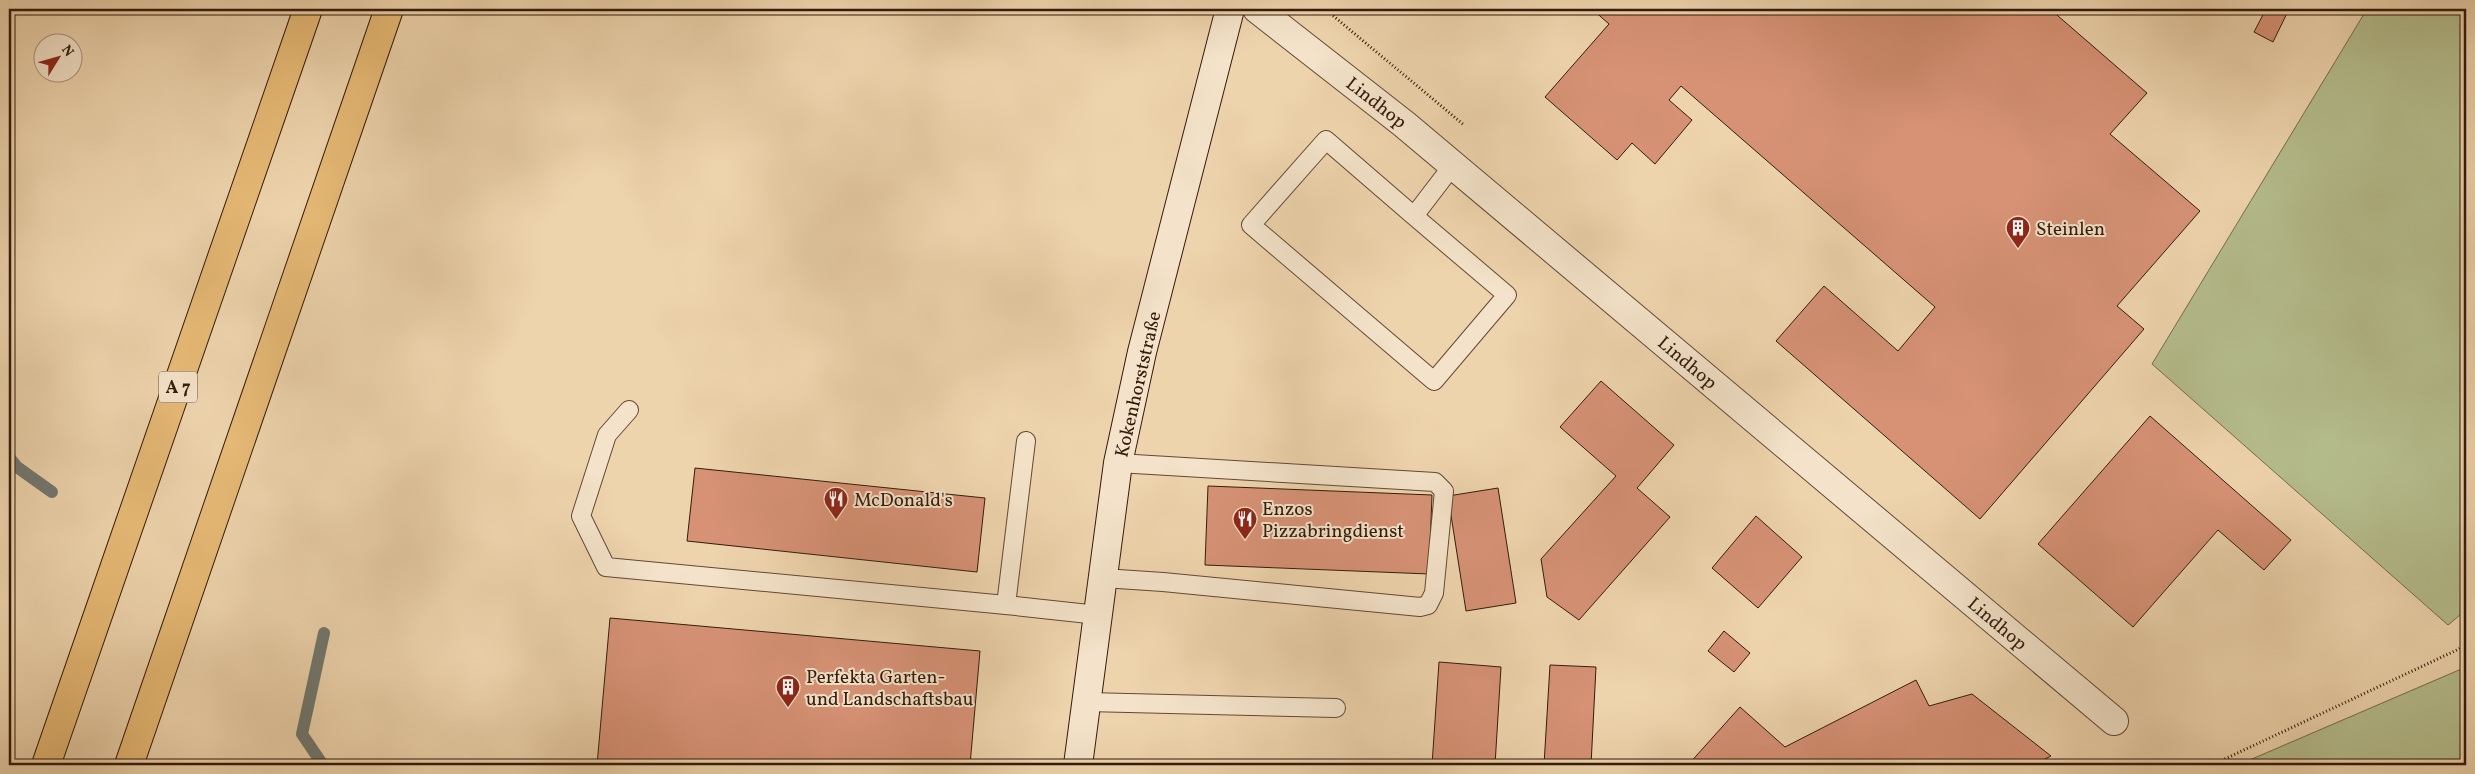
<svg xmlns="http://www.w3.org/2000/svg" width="2475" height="774" font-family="Vollkorn,serif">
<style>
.green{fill:#b5bd8d;stroke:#746c4c}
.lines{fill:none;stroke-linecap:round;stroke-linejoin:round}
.stream{stroke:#727871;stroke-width:12}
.building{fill:#d79276;stroke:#331b0c}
.service-casing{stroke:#624934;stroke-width:20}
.minor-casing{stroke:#624934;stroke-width:30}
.secondary-casing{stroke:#331b0c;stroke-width:30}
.motorway-casing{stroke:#331b0c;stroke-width:30}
.path{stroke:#331b0c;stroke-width:3;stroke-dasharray:1 2.5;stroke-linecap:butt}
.service{stroke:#f4e3ca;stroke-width:18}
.minor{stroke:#f4e3ca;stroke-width:28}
.secondary{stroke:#f4e3ca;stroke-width:28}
.motorway{stroke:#e7ba76;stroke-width:28}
.labels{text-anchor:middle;stroke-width:4;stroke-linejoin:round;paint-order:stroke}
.shield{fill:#f4e3ca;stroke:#6d5745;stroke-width:1}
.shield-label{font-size:18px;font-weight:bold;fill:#331b0c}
.street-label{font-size:19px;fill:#331b0c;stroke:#f4e3ca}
.poi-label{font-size:19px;fill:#331b0c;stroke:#f4e3ca;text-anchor:start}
</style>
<rect width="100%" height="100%" fill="#eed4ad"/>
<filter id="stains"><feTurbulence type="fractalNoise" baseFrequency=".004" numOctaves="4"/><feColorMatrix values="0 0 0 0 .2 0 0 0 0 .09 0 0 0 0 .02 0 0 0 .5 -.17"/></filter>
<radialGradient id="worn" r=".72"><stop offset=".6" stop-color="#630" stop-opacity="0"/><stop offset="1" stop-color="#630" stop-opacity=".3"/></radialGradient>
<!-- green -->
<g class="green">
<polygon points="2367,9 2466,9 2466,610 2448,625 2152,364"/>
<polygon points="2466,667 2466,765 2238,765"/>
</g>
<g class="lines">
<!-- stream -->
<g class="stream">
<polyline points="9,457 17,467 52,492"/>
<polyline points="323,765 302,734 324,633"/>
</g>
</g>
<!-- building -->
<g class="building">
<polygon points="1592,9 2050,9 2147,93 2110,134 2200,211 2117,306 2144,329 1980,519 1776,341 1824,286 1898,351 1935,307 1681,86 1669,100 1692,120 1655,164 1632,143 1617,160 1545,97 1609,24"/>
<polygon points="2266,9 2289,9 2273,42 2254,32"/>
<polygon points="1601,381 1674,445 1637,488 1670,517 1579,620 1547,597 1541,559 1616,476 1560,427"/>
<polygon points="2150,416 2291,540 2264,570 2218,530 2133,627 2038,544"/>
<polygon points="695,468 985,498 977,572 687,541"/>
<polygon points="1208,486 1432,495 1429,574 1205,565"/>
<polygon points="1498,488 1516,603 1466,611 1448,496"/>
<polygon points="1756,516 1802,557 1758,608 1712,568"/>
<polygon points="610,618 980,651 970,765 597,765"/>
<polygon points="1724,631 1750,653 1734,672 1708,651"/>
<polygon points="1439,662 1501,667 1495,765 1432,765"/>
<polygon points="1550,665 1596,667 1591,765 1544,765"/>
<polygon points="1916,680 1929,706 1972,694 2051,756 2033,765 1688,765 1740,707 1785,747"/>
</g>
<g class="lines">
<defs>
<g id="service">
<polyline points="1414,216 1507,295 1434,381 1251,225 1326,140 1414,216 1453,165"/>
<polyline points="629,410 607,435 581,516 606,567 1006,605 1026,441"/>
<polyline points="1103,578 1163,582 1420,607 1428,605 1434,593 1444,491 1435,482 1118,463"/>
<polyline points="1006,605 1098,615"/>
<polyline points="1087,702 1336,708"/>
</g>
<polyline id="minor" points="1257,9 1404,124 2114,721"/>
<polyline id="secondary" points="1078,765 1118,463 1142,352 1230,9"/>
<g id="motorway">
<polyline points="46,765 308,9"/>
<polyline points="129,765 389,9"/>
</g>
</defs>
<!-- service casing -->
<use href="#service" class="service-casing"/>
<!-- minor casing -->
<use href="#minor" class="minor-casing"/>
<!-- secondary casing -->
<use href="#secondary" class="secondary-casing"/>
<!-- motorway casing -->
<use href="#motorway" class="motorway-casing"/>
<!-- path -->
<g class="path">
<polyline points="1325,9 1464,125"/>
<polyline points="2212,765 2459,649 2466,643"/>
</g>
<!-- service -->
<use href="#service" class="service"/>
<!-- minor -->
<use href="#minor" class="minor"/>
<!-- secondary -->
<use href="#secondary" class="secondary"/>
<!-- motorway -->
<use href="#motorway" class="motorway"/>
</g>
<!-- icons -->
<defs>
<symbol id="building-pin" viewBox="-11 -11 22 30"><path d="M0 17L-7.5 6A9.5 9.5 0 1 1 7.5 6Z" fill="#8f2418" stroke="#f4e3ca"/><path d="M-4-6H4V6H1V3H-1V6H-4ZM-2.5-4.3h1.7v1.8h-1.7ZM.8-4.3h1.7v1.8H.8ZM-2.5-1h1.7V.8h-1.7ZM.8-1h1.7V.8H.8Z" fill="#fff"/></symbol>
<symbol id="restaurant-pin" viewBox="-11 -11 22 30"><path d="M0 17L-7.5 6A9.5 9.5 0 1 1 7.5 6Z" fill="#8f2418" stroke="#f4e3ca"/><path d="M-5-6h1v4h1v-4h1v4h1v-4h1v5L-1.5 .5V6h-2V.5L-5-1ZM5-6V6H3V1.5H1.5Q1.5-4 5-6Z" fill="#fff"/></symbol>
</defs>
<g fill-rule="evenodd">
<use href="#building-pin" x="2004" y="214" width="28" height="38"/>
<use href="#restaurant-pin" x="822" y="485" width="28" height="38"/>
<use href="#restaurant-pin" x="1231" y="505" width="28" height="38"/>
<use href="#building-pin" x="774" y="673" width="28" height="38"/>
</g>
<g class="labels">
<!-- shield labels -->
<rect class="shield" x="159" y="371.5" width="38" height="31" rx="4"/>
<g class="shield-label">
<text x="178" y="393">A 7</text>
</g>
<!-- street labels -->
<g class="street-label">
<text transform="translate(1377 102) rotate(38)" y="7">Lindhop</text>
<text transform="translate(1688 362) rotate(40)" y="7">Lindhop</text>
<text transform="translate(1137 384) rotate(-77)" y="7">Kokenhorststraße</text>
<text transform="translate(1998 623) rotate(40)" y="7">Lindhop</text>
</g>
<!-- poi labels -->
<g class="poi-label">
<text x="2036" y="235">Steinlen</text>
<text x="854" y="506">McDonald's</text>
<text x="1262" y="515">Enzos<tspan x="1262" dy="22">Pizzabringdienst</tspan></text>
<text x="806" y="683">Perfekta Garten-<tspan x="806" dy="22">und Landschaftsbau</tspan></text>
</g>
</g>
<!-- margin -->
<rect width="2475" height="774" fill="none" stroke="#eed4ad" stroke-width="30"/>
<rect x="10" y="10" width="2455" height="754" fill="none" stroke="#331b0c" stroke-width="2.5"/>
<rect x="15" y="15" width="2445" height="744" fill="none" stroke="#331b0c"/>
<!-- north arrow -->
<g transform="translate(58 58) rotate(53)"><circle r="24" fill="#f4e3ca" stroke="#a7937e"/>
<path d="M0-4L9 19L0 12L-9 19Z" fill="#8f2418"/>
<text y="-8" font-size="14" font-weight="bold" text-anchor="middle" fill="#331b0c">N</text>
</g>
<rect width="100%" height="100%" filter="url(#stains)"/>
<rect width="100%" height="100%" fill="url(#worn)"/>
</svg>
